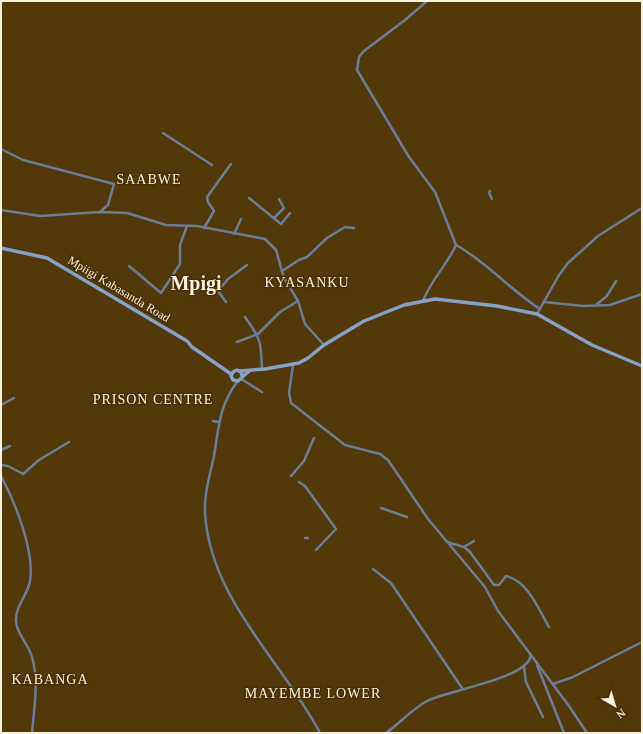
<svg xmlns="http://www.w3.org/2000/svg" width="643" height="734" font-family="'Times New Roman',serif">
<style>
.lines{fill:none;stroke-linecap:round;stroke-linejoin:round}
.street{stroke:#6c7e97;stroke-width:2.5}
.secondary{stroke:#85a2c9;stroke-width:3.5}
.labels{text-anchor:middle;stroke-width:3;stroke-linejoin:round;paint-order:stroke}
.street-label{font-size:12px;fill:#fef2e1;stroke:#482e00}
.quarter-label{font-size:14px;letter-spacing:1px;fill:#fef2e1;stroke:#482e00}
.town-label{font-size:20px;font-weight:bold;fill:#fef2e1;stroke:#482e00}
</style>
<rect width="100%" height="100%" fill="#533809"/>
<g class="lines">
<!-- street -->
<g class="street">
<polyline points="163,133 212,165"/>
<polyline points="1,149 23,160 114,184 108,205 100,212"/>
<polyline points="490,191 489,193 492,199"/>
<polyline points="249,198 281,224 290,213"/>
<polyline points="1,210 40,216 100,212 127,213 166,225 197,226 265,239 276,250 284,278 298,301 305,324 324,345"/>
<polyline points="274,218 284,208 279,199"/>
<polyline points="204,228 214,211 208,202 207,197 231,164"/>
<polyline points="234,234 241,219"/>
<path d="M456,245C487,262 510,290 540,309"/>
<polyline points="129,266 161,293 180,264 180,245 187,226"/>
<polyline points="282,271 299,260 307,257 327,238 345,227 354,228"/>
<path d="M423,301C431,280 447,265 456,245L435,192L409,157L357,70L359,57L364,51L405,20L427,1"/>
<polyline points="226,302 218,291 228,279 247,265"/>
<polyline points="544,302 583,306 610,305 642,294"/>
<polyline points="597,304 607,296 616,281"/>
<polyline points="537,314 559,275 568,263 598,236 642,208"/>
<path d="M245,317C261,339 261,342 262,369"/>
<polyline points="237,342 258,334 280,312 298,301"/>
<polyline points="293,365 289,393 291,403 345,445 380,454 388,460 428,519 485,587 498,611 569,706 587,733"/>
<polyline points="241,379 262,392"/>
<path d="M237,382C219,406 219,427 214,456C210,475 204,493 205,513C210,599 282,661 320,733"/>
<polyline points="1,405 14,398"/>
<polyline points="213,421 219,422"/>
<polyline points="1,450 10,446"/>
<polyline points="1,465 8,466 23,474 39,460 69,442"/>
<path d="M1,476C15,502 35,552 30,581C28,595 15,606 16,621C16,633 29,645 32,657C39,681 34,709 32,733"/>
<polyline points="291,476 304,461 314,438"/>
<polyline points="299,482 305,486 336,529 316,550"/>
<polyline points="381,508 407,517"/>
<polyline points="305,538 308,538"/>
<polyline points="447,542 464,547 474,541"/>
<path d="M464,547L470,552L494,585H499L506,576C528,581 539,610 549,627"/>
<polyline points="373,569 391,583 462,688"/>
<polyline points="537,665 564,733"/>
<polyline points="524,667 526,682 543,717"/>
<polyline points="553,684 573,677 642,642"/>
<path d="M386,733C400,723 412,709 427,701C448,690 528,679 531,655"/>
</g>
<!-- secondary -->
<g class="secondary">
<polyline points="1,248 47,258 187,341 192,347 231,374"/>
<polyline points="239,371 265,369 299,363 308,358 324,345 364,321 404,305 435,299 497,306 537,314 592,345 642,366"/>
<polyline points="242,376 241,372 237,370 233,372 231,376 233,380 238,381 249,371"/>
</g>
</g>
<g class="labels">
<!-- street labels -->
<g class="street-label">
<text transform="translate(119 289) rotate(31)" y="4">Mpiigi Kabasanda Road</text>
</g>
<!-- quarter labels -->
<g class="quarter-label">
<text x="149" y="184">SAABWE</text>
<text x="307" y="287">KYASANKU</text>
<text x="153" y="404">PRISON CENTRE</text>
<text x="50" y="684">KABANGA</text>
<text x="313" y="698">MAYEMBE LOWER</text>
</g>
<!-- town labels -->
<g class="town-label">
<text x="196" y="290">Mpigi</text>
</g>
</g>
<!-- border -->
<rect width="643" height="734" fill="none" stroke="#fef2e1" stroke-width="4"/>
<!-- north arrow -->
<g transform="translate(615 706) rotate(142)" stroke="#482e00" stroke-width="3" paint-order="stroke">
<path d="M0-3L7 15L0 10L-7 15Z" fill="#fef2e1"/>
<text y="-6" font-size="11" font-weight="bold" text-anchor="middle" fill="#fef2e1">N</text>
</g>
</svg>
